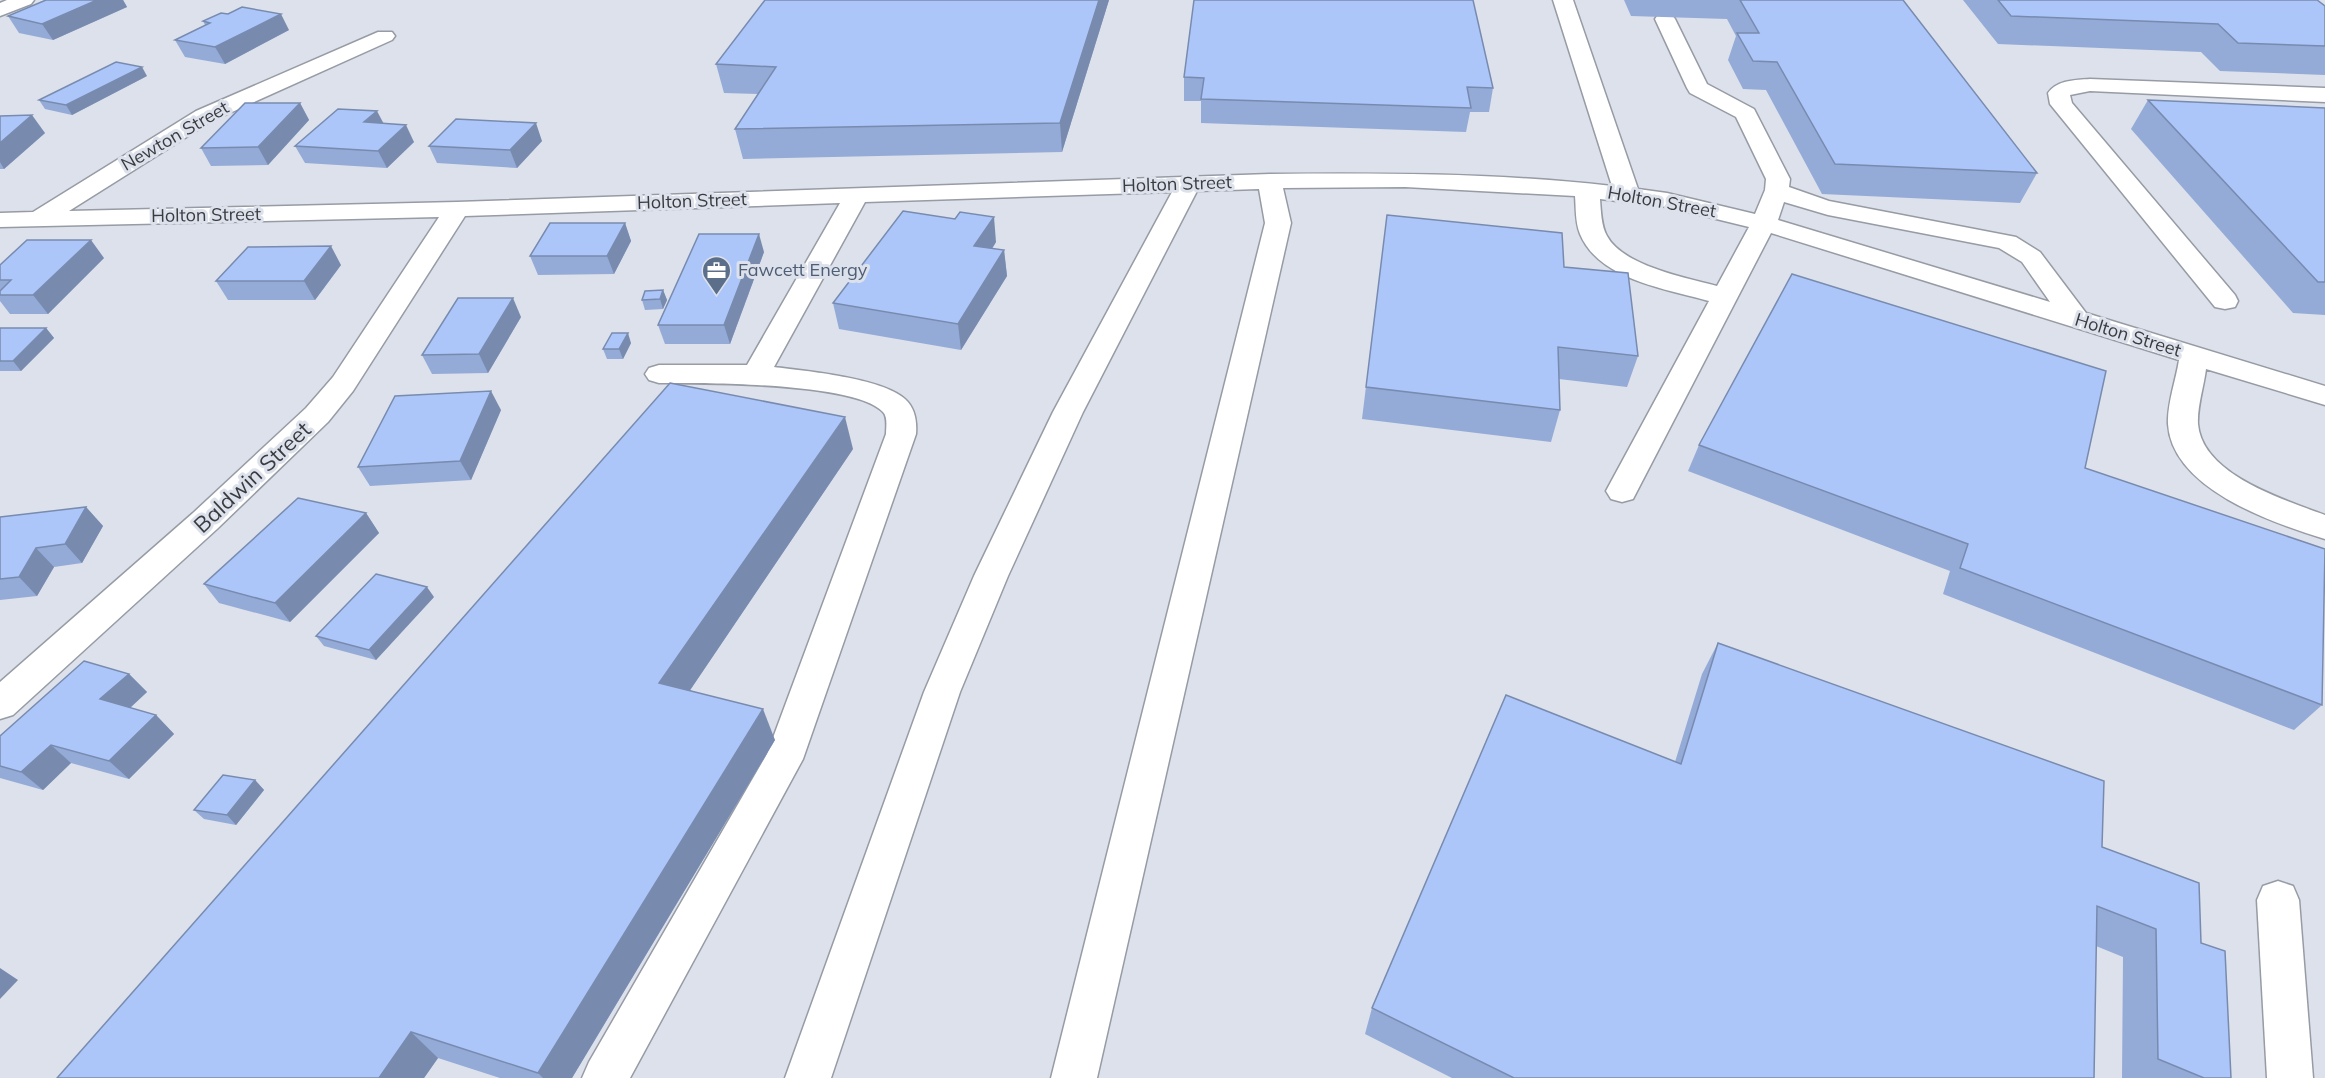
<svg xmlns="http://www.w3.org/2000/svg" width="2325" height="1078" font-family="Mulish,sans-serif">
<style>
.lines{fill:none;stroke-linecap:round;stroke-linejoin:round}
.minor-casing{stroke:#969ba4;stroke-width:3}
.minor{fill:#fff;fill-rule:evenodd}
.wall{fill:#94aad7}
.shaded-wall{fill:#788baf}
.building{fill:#acc6fa;stroke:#788baf;stroke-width:1.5}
.labels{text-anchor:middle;stroke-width:6;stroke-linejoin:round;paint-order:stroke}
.far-street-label{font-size:18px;fill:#393b3f;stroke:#dce1eb}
.far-service-label{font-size:18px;fill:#4e5e75;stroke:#dce1eb;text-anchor:start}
.street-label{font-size:22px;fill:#393b3f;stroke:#dce1eb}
</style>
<rect width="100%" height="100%" fill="#dce1eb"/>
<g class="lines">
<defs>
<g id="minor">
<polygon points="7,0 34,0 31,4 0,16 0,3"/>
<path d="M1553,0H1573L1638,189L1667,193L1755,214L1765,190L1766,179L1736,117L1690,93L1687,88L1655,19L1658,15H1672L1675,19L1707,84L1754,109L1790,179L1789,187L1829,201L2016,237L2040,252L2086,313L2325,386V405L2206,369C2204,386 2197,407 2198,424C2202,475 2285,500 2325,515V539C2273,523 2172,489 2168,424C2167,404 2176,380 2179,360L1771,233L1633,499L1622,502L1611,499L1606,491L1709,301C1667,289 1599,280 1580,234C1575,222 1576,208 1575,196L1405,187L1283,188L1291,223L1097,1078H1051L1265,223L1259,189L1197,191L1083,412L1008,576L960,692L831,1078H785L924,692L974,576L1053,412L1172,192L865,202L774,367C806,371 882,378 905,399C915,408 917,421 916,434L803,759L630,1078H582L589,1062L767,754L886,434C886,427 888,417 883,412C855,382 702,383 659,383L649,380L645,374L649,368L659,365H747L840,203L465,216L353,391L328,422L217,529L13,715L0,719V682L193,513L306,408L333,377L439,217L0,227V213L33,212L196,111L378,32H392L395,36L392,40L212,121L69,211L457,202L1270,174C1384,173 1500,173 1612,186ZM1600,199L1667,207L1749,227L1717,286C1687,278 1623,266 1607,236C1601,226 1601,211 1600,199ZM1784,202L1828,215L1999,248L2022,262L2050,302L1778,220Z"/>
<path d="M2090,79L2325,88V102L2090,91L2070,95L2072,103L2235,295L2238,301L2235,307L2225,309L2215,307L2050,104L2048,93C2057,80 2075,80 2090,79Z"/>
<polygon points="2278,881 2293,886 2299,900 2313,1078 2267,1078 2257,900 2263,886"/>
</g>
</defs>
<!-- minor casing -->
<use href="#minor" class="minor-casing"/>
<!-- minor -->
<use href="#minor" class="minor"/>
</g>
<!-- wall -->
<g class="wall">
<polygon points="46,0 123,0 127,7 53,40 19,33 8,16"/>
<polygon points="1109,0 1062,152 743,159 735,129 758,94 724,93 716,64"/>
<polygon points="1624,0 1903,0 2037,173 2020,203 1822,194 1766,90 1743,89 1728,60 1736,36 1727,19 1631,16"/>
<polygon points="1963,0 2317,0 2325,6 2325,75 2220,71 2201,52 1998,44"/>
<polygon points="203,21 289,30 225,64 185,57 175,40 205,25"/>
<polygon points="147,76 72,115 45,109 39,100"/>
<polygon points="1184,77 1493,88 1489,112 1470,112 1466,132 1201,123 1201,101 1184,101"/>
<polygon points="2148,100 2325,108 2325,315 2293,313 2131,129"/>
<polygon points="300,103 309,120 268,165 211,166 201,148"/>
<polygon points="0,116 45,133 4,169 0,169"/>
<polygon points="383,123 414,142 387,168 305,163 295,146"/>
<polygon points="542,141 517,168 437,163 429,146"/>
<polygon points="1387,215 1564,267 1638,356 1627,387 1559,379 1560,410 1551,442 1362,419"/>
<polygon points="625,223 631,241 614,274 538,275 530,256"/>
<polygon points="996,242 992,249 1004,250 1007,276 961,350 839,329 833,303"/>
<polygon points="764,252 730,344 665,344 658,325"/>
<polygon points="104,258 48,314 10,314 0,301 0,265"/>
<polygon points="341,265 315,300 228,300 216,281"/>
<polygon points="663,290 667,300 663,309 645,310 642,300"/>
<polygon points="521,317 488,373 432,374 422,355"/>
<polygon points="0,328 46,328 54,338 21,371 0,371"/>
<polygon points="631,343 623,359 607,359 603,349"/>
<polygon points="501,410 471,480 370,486 358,467"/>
<polygon points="1699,445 2085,468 2322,705 2294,730 1943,594 1950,571 1688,471"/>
<polygon points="853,449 690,690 775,740 572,1078 500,1078 438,1058 424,1078 57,1078"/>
<polygon points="86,507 103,526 82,563 54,567 37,596 0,600 0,517"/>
<polygon points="366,513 379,533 290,622 219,603 204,584"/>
<polygon points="434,597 376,660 324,646 316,636"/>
<polygon points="1718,643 2102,847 2201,943 2231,1078 2122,1078 2123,957 2096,946 2094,1078 1452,1078 1365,1034 1372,1008 1675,762 1702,674"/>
<polygon points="129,674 147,692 130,708 156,715 174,734 129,779 71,763 43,790 0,778 0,736"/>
<polygon points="255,780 264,790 236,825 204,819 194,810"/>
</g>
<!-- shaded-wall -->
<g class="shaded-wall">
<polygon points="97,0 123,0 127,7 53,40 42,24"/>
<polygon points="1099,0 1109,0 1062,152 1060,123"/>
<polygon points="281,14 289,30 225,64 215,47"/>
<polygon points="142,67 147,76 72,115 66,105"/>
<polygon points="300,103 309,120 268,165 258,147"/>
<polygon points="377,111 386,128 364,122"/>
<polygon points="32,115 45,133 4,169 0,162 0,143"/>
<polygon points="536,123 542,141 517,168 510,150"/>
<polygon points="406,125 414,142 387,168 378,151"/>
<polygon points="994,217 996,242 977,272 974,246"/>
<polygon points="625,223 631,241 614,274 607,256"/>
<polygon points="759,234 764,252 730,344 724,325"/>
<polygon points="91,240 104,258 48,314 33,295"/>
<polygon points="331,246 341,265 315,300 304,281"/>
<polygon points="1004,250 1007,276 961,350 958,324"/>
<polygon points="663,290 667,300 663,309 660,299"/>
<polygon points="513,298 521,317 488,373 479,354"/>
<polygon points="46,328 54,338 21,371 13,361"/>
<polygon points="628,333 631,343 623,359 619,349"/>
<polygon points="491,391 501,410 471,480 460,461"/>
<polygon points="845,417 853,449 674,714 659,683"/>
<polygon points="86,507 103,526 82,563 65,544"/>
<polygon points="366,513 379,533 290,622 275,603"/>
<polygon points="36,548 54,567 37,596 19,577"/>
<polygon points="427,587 434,597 376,660 369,650"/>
<polygon points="129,674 147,692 119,718 100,699"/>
<polygon points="763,709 775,740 572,1078 543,1078 538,1073"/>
<polygon points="156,715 174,734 129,779 109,761"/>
<polygon points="51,745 71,763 43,790 21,772"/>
<polygon points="255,780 264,790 236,825 227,815"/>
<polygon points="0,968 18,980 0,999"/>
<polygon points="411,1032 438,1058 424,1078 379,1078"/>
</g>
<!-- building -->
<g class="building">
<polygon points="46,0 97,0 42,24 8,16"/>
<polygon points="765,0 1099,0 1060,123 735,129 776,67 716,64"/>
<polygon points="1194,0 1473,0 1493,88 1467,87 1471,108 1201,99 1204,78 1184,77"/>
<polygon points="1740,0 1903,0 2037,173 1835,164 1777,62 1753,61 1737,33 1759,33"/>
<polygon points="1998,0 2317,0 2325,6 2325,46 2238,43 2218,24 2011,16"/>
<polygon points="242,7 281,14 215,47 175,40 210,23 203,21 221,13 228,14"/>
<polygon points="116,62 142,67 66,105 39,100"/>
<polygon points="2148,100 2325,108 2325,282 2318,282"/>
<polygon points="245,103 300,103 258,147 201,148"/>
<polygon points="338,109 377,111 364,122 406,125 378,151 295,146"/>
<polygon points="32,115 0,143 0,116"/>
<polygon points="456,119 536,123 510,150 429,146"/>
<polygon points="903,211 955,219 960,212 994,217 974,246 1004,250 958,324 833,303"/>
<polygon points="1387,215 1562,233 1564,267 1628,273 1638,356 1558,347 1560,410 1366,387"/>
<polygon points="550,223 625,223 607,256 530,256"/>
<polygon points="699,234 759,234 724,325 658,325"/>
<polygon points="27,240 91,240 33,295 0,295 0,291 11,280 0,280 0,265"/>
<polygon points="331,246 304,281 216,281 248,247"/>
<polygon points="1792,274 2106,371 2085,468 2325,549 2322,705 1960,568 1968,544 1699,445"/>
<polygon points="663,290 660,299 642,300 645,291"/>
<polygon points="458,298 513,298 479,354 422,355"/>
<polygon points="0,328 46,328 13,361 0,361"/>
<polygon points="612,333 628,333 619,349 603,349"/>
<polygon points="670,383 845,417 659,683 763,709 538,1073 411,1032 379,1078 57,1078"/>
<polygon points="491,391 460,461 358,467 395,396"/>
<polygon points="298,498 366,513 275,603 204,584"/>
<polygon points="86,507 65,544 36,548 19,577 0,579 0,517"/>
<polygon points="376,574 427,587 369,650 316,636"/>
<polygon points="1718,643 2104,781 2102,847 2199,883 2201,943 2225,951 2231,1078 2204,1078 2158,1059 2156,929 2097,906 2094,1078 1514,1078 1372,1008 1506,695 1681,764"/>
<polygon points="84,661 129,674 100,699 156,715 109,761 51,745 21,772 0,766 0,736"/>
<polygon points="223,775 255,780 227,815 194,810"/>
</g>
<!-- icons -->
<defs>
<symbol id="office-pin" viewBox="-11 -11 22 30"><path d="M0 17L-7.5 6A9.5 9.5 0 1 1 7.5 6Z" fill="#5c6f8a" stroke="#dce1eb"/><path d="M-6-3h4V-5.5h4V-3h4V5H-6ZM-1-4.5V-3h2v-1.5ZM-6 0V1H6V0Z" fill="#fff"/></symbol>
</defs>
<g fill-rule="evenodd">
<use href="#office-pin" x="700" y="254" width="33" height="45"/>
</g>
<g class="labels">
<!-- far-street labels -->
<g class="far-street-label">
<text transform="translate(175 136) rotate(-30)" y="6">Newton Street</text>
<text transform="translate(1177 184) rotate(-2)" y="6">Holton Street</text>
<text transform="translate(692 201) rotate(-2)" y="6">Holton Street</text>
<text transform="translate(1662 202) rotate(10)" y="6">Holton Street</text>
<text transform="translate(206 215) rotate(-1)" y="6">Holton Street</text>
<text transform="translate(2128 335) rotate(17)" y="6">Holton Street</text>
</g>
<!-- far-service labels -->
<g class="far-service-label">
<text x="738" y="276">Fawcett Energy</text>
</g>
<!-- street labels -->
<g class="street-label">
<text transform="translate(252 477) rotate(-43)" y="8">Baldwin Street</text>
</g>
</g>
</svg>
